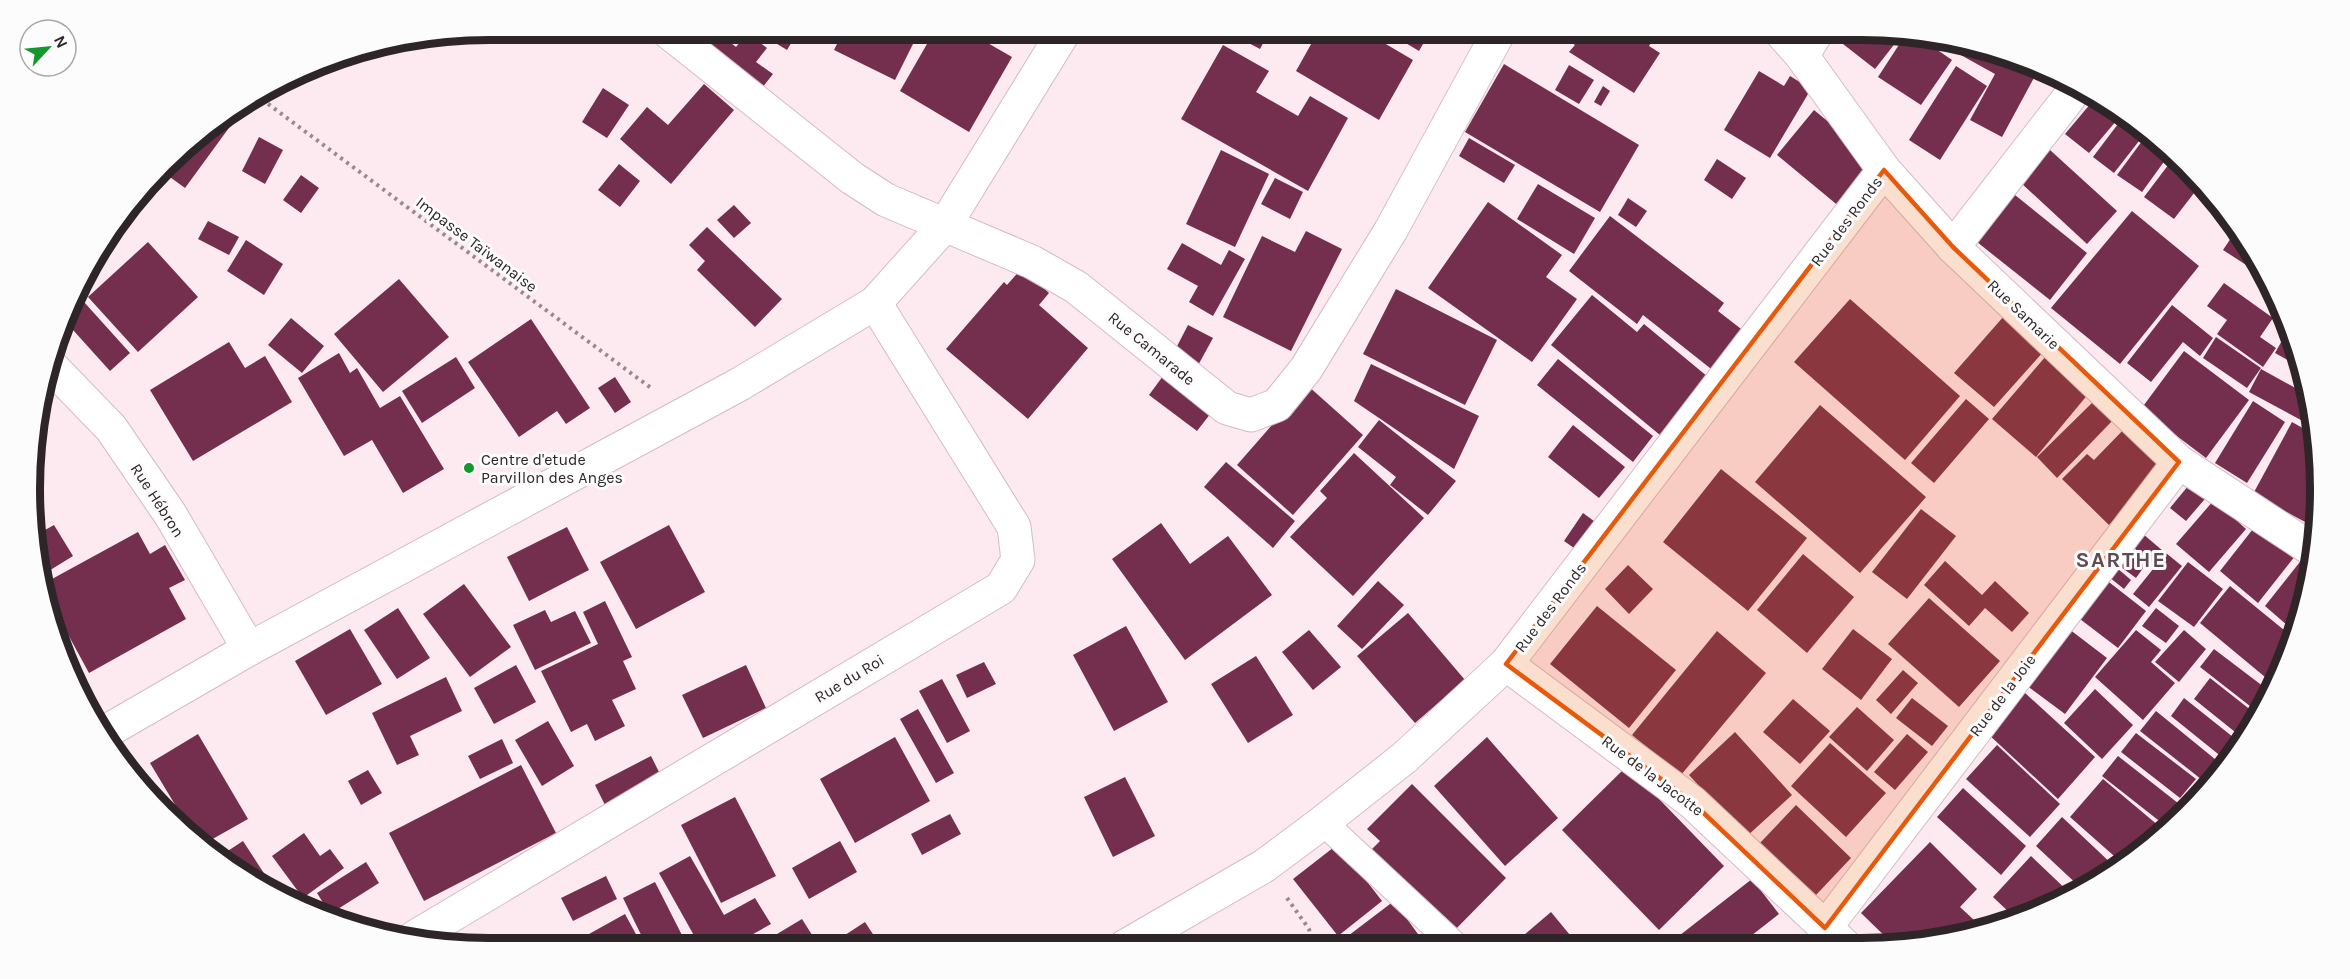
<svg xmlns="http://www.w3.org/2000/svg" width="2350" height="979" font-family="Karla,sans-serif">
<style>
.building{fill:#732f4d}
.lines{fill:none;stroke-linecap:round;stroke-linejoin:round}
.service-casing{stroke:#d4bcc5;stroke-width:28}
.minor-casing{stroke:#d4bcc5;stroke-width:35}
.path{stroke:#98898f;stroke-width:4;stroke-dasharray:3 4.5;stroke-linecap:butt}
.service{stroke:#fff;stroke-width:26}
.minor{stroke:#fff;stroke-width:33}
.marked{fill:#e8590c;fill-opacity:0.2;stroke:#e8590c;stroke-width:4.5;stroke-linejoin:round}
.poi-dot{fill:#14972b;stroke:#fcfcfc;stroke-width:2}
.labels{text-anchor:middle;stroke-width:6;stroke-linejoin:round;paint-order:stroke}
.street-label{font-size:16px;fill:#2e2529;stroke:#fcfcfc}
.poi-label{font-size:16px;fill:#2e2529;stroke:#fcfcfc;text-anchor:start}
.district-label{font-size:22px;font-weight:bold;letter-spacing:1.5px;fill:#5f4b52;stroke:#fcfcfc}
.rim{fill:none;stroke:#2e2529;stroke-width:8}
</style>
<rect width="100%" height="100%" fill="#fde9f0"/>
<!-- building -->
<g class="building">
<polygon points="677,30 715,30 736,47 747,33 767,48 756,62 773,74 758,93"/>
<polygon points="754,30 799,30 787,50"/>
<polygon points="844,30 905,30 917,36 895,80 834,50"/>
<polygon points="935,30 965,30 1012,57 969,132 900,91"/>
<polygon points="1224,30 1270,30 1260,49"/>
<polygon points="1300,30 1362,30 1413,60 1379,120 1296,71 1314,39"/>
<polygon points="1384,30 1431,30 1419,51"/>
<polygon points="1552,30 1642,30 1654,38 1649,46 1660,53 1634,93 1569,52 1575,45"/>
<polygon points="1855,30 1861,30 1900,37 1875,69 1843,44"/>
<polygon points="1904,37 1923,40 1952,60 1921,105 1878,77"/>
<polygon points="1223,45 1269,71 1256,92 1298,116 1310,96 1348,118 1308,191 1181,119"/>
<polygon points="1963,47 1991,52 2035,76 2002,137 1970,120 1995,74 1959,54"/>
<polygon points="1504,64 1639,145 1600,212 1465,132"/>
<polygon points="2029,64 2057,77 2051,85 2027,67"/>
<polygon points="1569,65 1594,80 1579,104 1555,90"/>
<polygon points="1956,66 1987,86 1940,160 1909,140"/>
<polygon points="1759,71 1784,86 1790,76 1811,89 1770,158 1724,130"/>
<polygon points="704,84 734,110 671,184 620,139 647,107 668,125"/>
<polygon points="1603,86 1610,91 1601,106 1594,102"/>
<polygon points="603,88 629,105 607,138 582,122"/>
<polygon points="2097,96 2122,114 2089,153 2065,134"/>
<polygon points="1814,110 1878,163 1841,208 1777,155"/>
<polygon points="227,115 234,121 185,188 163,172 187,144"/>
<polygon points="2124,116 2146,132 2114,173 2093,157"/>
<polygon points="2148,133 2171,152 2142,192 2117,175"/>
<polygon points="259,137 283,150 265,184 242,171"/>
<polygon points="1469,138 1515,165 1504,183 1459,156"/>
<polygon points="1221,150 1269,174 1235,247 1186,224"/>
<polygon points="2050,150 2117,211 2087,244 2020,182"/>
<polygon points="2175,156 2201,184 2174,219 2144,197"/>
<polygon points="1717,159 1746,178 1732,199 1704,180"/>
<polygon points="619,164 640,181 620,207 598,190"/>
<polygon points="301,175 319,188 301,213 283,200"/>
<polygon points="1275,178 1303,192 1290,219 1261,204"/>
<polygon points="1538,184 1595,218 1574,254 1517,219"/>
<polygon points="2010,191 2087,253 2050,300 1972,238"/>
<polygon points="1628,198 1647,211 1636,227 1618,215"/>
<polygon points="1488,202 1562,255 1546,277 1577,299 1532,362 1428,288"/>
<polygon points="734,205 751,223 734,238 717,220"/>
<polygon points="2132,211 2199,266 2120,364 2051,308"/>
<polygon points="1610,216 1724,303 1718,311 1745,332 1715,372 1643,315 1637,324 1569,271"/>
<polygon points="208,221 239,237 229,255 198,239"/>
<polygon points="707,227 782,299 755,327 697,270 705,261 689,245"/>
<polygon points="2237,229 2259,264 2254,270 2223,250"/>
<polygon points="1306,231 1342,249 1291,351 1223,317 1262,236 1295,252"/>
<polygon points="246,240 283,264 264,295 227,271"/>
<polygon points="148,242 198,297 138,352 88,297"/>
<polygon points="1182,243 1221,265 1229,250 1245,259 1213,316 1189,302 1198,286 1167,269"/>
<polygon points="1022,268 1049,293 1039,305 1088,348 1028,419 946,349 1004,282 1007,285"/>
<polygon points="399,279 449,337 383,392 334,334"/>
<polygon points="2224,283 2273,318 2260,337 2276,348 2263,367 2217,334 2227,320 2207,306"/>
<polygon points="1396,289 1497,340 1465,405 1363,354"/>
<polygon points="1592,295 1637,332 1644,324 1708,377 1660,435 1551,345"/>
<polygon points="1850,299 1960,396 1905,460 1794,362"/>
<polygon points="84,302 130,353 110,371 64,320"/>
<polygon points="2172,305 2213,338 2200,356 2183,342 2151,382 2127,363"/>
<polygon points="2004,316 2044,351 1994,407 1954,373"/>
<polygon points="291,318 324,346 302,373 268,345"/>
<polygon points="531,319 590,408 566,424 557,411 519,437 468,362"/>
<polygon points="1188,325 1213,338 1196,369 1172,356"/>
<polygon points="2216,337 2261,368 2247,388 2203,358"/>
<polygon points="2284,337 2294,343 2302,364 2300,367 2275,353"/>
<polygon points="229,342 245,368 265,356 292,402 193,461 150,390"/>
<polygon points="2184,351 2249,400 2206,458 2141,409"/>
<polygon points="339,353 350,373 357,368 380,408 400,396 444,469 403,493 372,440 344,456 298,378"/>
<polygon points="2046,356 2089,393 2036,457 1992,419"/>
<polygon points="456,357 475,388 422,423 402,391"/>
<polygon points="1558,359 1653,436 1633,462 1537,385"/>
<polygon points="1371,364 1479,416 1454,469 1354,401"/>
<polygon points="2261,369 2308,395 2314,427 2249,392"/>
<polygon points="1163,376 1211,413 1197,431 1149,395"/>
<polygon points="615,377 631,402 615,413 598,388"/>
<polygon points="1307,385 1363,435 1293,515 1237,465"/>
<polygon points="1966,399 1989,419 1934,483 1911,463"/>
<polygon points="2095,400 2114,419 2057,478 2037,457"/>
<polygon points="2253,401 2285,422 2247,483 2215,463"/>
<polygon points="1820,405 1926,497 1860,573 1755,482"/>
<polygon points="1379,420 1456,481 1428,515 1390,485 1396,477 1358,447"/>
<polygon points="2292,422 2315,435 2319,459 2318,503 2307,523 2253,494"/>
<polygon points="2129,424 2169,463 2109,525 2062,479 2087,454 2094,460"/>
<polygon points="1573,425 1625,467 1599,498 1548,457"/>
<polygon points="1354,453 1424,518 1353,596 1290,537 1327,498 1320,491"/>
<polygon points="1226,462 1295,521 1273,548 1204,487"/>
<polygon points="35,465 43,477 36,482"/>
<polygon points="1721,469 1807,538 1748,611 1663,542"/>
<polygon points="2193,480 2210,493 2186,521 2170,508"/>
<polygon points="2214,500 2246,529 2209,572 2176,544"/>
<polygon points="1921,509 1956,536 1907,599 1872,572"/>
<polygon points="1583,513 1602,527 1584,555 1564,541"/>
<polygon points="37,517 45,530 54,525 73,556 39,577"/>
<polygon points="2260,520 2299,551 2258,603 2220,571"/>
<polygon points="1161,523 1190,564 1228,536 1272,595 1185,660 1112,559"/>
<polygon points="669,525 705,592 636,629 600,562"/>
<polygon points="567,527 589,570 529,601 507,557"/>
<polygon points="138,532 150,554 165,545 185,580 169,588 186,619 89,673 41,585"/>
<polygon points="2143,534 2163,551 2153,564 2133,547"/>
<polygon points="2131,553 2146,564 2136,578 2121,567"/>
<polygon points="2166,553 2182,566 2149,607 2133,594"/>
<polygon points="2307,553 2314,559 2302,610 2288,626 2265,606"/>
<polygon points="1803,554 1854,597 1807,653 1757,610"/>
<polygon points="1945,561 1982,595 1995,581 2029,613 2012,632 1985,608 1969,626 1924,585"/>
<polygon points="2188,562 2223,589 2194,627 2158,601"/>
<polygon points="1628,565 1653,589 1629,614 1605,589"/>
<polygon points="2117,568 2131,580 2124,589 2109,577"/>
<polygon points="2105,579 2146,611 2118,648 2076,616"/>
<polygon points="1378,581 1404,605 1362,649 1337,626"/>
<polygon points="464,584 511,647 470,677 423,614"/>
<polygon points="2230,586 2295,639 2265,677 2200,623"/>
<polygon points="1929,598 2000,661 1959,707 1888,644"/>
<polygon points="605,601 632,657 623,661 636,689 612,700 625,726 595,741 587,724 571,732 541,671 598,644 583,612"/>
<polygon points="1597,606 1676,670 1629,728 1550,664"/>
<polygon points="398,608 430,658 397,679 364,630"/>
<polygon points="2156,608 2179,626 2166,643 2142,626"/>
<polygon points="545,610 551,622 575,611 591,643 535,670 513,625"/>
<polygon points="1408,613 1465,680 1415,723 1357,656"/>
<polygon points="2300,618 2297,632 2292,628"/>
<polygon points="1126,626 1168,702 1114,731 1073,655"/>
<polygon points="350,629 382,684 326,715 295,661"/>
<polygon points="1853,629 1892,659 1861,700 1822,669"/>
<polygon points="2069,629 2107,658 2065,714 2026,685"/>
<polygon points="1309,630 1341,667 1313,690 1282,652"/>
<polygon points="2136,630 2161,650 2151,662 2175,683 2143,720 2095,677"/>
<polygon points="2184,630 2206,649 2179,682 2155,662"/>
<polygon points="1717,631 1766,673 1681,775 1632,735"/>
<polygon points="2214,649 2264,687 2250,706 2200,667"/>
<polygon points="1256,656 1293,715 1248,743 1211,684"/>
<polygon points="984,662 996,684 967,698 956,675"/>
<polygon points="516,665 536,702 494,724 474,688"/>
<polygon points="746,665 766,708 703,738 682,695"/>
<polygon points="1903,670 1918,683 1891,714 1876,700"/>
<polygon points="446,677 462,711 410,736 419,755 397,765 372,713"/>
<polygon points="2210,678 2257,715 2245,740 2194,699"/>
<polygon points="942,679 970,731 947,743 919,691"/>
<polygon points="2095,689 2133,725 2102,759 2064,723"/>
<polygon points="2024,692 2095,757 2058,799 1987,733"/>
<polygon points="1912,698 1948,726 1932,746 1896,718"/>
<polygon points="2184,698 2243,745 2228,762 2171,716"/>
<polygon points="1793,699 1830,731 1800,764 1763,732"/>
<polygon points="1857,707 1894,740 1867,771 1829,737"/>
<polygon points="918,709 954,773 936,783 900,719"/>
<polygon points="2156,711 2221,764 2206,783 2140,731"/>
<polygon points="548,721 574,766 542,786 515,740"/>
<polygon points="1735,732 1792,795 1746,837 1689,775"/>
<polygon points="2136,733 2196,779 2180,798 2121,752"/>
<polygon points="198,734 248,819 202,845 195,838 150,763"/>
<polygon points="1907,734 1928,752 1895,790 1874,772"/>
<polygon points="895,737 930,801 855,843 820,779"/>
<polygon points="1487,737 1558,818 1505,866 1434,786"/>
<polygon points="502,739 513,763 480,779 468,756"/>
<polygon points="1830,743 1886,793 1846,837 1791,786"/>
<polygon points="1997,745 2060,804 2030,837 1966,779"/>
<polygon points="651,756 665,784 609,813 595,785"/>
<polygon points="2118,756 2183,807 2167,827 2102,776"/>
<polygon points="521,765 556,833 424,901 389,833"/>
<polygon points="1627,766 1724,866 1659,930 1562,830"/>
<polygon points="368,770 382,793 361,805 348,781"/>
<polygon points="1125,777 1155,836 1113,857 1084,797"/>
<polygon points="2103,779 2166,832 2122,863 2070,817"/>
<polygon points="1412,784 1506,878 1451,934 1369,852 1380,841 1367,829"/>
<polygon points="1963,788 2026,846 2001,875 1937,817"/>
<polygon points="735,797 776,876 721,903 681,825"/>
<polygon points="1796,805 1851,858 1816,895 1760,843"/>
<polygon points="950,814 961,834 922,855 911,834"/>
<polygon points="2062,817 2115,867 2082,889 2036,846"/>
<polygon points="304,833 320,856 330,849 344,868 303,898 272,856"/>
<polygon points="243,841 267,878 261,882 217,858"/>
<polygon points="840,841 857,872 809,899 792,868"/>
<polygon points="1930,842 1977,889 1960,907 1974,920 1961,933 1950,936 1940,927 1925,944 1894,945 1861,913"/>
<polygon points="1338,844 1382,901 1338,936 1293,879"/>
<polygon points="690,856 724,915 755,898 771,924 728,948 701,948 659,873"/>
<polygon points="2031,856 2073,896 2063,902 2014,917 1993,897"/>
<polygon points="366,862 379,883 330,914 317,893"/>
<polygon points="606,876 617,899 573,921 561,898"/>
<polygon points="1752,879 1779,914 1738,946 1666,946"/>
<polygon points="655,882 688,947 685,948 648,949 623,898"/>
<polygon points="1394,901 1423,941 1434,933 1444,946 1343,947 1340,942"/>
<polygon points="1551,912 1579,946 1511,946"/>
<polygon points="625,914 644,949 574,949 571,944"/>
<polygon points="802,919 819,946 816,948 785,948 777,934"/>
<polygon points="865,922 882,948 825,948"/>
<polygon points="1814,938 1821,945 1806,945"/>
</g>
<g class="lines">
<defs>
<polyline id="service" points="1323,822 1456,946"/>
<g id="minor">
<polyline points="666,30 852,178 886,200 1032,262 1076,287 1227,408 1251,415 1277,405 1306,369 1391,230 1500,30"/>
<polyline points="1779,30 1802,56 1884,170 1953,247 2179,462 2316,552"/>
<polyline points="1802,56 1818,30"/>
<polyline points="1953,247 2078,86"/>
<polyline points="49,364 111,428 170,514 249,649"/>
<polyline points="1506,664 1692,802 1844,945"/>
<polyline points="102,734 249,649 740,384 875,303 945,225 1065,30"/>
<polyline points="1825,928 2179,462"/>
<polyline points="415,937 1001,588 1018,560 1014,527 875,303"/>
<polyline points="1124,947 1264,866 1323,822 1404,758 1506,664 1884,170"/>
</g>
</defs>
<!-- service casing -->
<use href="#service" class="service-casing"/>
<!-- minor casing -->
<use href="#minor" class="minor-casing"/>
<!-- path -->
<g class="path">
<polyline points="256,95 651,388"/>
<polyline points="1287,898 1309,929 1312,947"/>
</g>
<!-- service -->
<use href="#service" class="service"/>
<!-- minor -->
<use href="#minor" class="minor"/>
</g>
<!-- marked area -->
<path class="marked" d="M1884,170L1953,247L2179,462L1825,928L1692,802L1506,664Z"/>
<!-- markers -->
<circle class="poi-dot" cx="469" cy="468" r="6"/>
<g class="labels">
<!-- street labels -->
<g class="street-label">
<text transform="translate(1846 221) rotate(-53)" y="6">Rue des Ronds</text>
<text transform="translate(477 244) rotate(37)" y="6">Impasse Taïwanaise</text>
<text transform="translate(2024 314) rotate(44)" y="6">Rue Samarie</text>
<text transform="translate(1152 348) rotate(39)" y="6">Rue Camarade</text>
<text transform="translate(158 500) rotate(57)" y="6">Rue Hébron</text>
<text transform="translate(1550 607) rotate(-53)" y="6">Rue des Ronds</text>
<text transform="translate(849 678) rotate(-31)" y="6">Rue du Roi</text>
<text transform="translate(2002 695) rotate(-53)" y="6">Rue de la Joie</text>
<text transform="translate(1653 775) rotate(37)" y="6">Rue de la Jacotte</text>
</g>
<!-- poi labels -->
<g class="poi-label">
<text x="481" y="465">Centre d'etude<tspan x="481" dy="18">Parvillon des Anges</tspan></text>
</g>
<!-- district labels -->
<g class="district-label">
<text x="2121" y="567">SARTHE</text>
</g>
</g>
<!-- crop -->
<path d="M0 0H2350V979H0ZM489 40H1861A449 449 0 0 1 2310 489V489A449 449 0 0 1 1861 938H489A449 449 0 0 1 40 489V489A449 449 0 0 1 489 40Z" fill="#fcfcfc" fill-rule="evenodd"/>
<path class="rim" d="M489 40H1861A449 449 0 0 1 2310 489V489A449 449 0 0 1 1861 938H489A449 449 0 0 1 40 489V489A449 449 0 0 1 489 40Z"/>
<!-- north arrow -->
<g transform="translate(48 48) rotate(64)"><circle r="28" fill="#fcfcfc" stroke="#aaa6a8" stroke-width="1.5"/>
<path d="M0-4.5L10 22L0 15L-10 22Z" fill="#14972b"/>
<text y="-9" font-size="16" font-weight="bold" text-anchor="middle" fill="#2e2529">N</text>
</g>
</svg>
